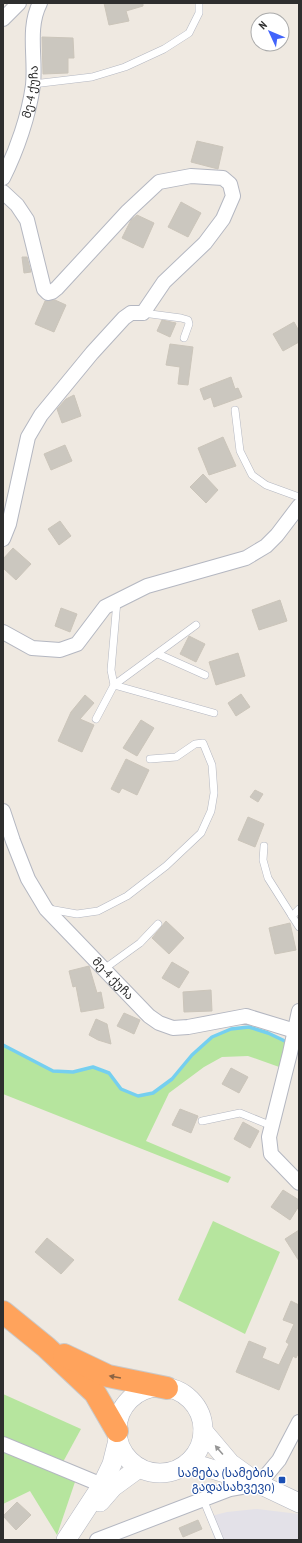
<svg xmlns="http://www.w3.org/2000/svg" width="302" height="1543" font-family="'PT Sans Narrow','Noto Sans Georgian',sans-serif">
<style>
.industrial{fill:#e3e1e8}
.green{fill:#b6e59e}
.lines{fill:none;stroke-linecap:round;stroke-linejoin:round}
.stream{stroke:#75cff0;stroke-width:3.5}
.building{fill:#cbc7bf;stroke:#cbc5ba}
.lane-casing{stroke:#b4b7c1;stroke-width:8}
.street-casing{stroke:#b4b7c1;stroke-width:16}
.secondary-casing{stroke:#b4b7c1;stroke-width:20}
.highway-casing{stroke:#c9c9c9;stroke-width:24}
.lane{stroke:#fff;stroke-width:7}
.street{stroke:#fff;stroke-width:14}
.secondary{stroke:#fff;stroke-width:19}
.highway{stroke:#ffa35c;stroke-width:22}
.oneway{fill:#8c6343}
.oneway2{fill:#969696}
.transit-dot{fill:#1a4fb4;stroke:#fff;stroke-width:1.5}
.labels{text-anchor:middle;stroke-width:3;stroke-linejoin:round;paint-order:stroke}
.street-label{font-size:12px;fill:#2e2e2e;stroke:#fff}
.transit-label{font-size:12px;fill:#164399;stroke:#fff;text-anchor:end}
</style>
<rect width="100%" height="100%" fill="#efe9e1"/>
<!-- industrial -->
<polygon class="industrial" points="257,1509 299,1514 299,1540 215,1540 207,1517 227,1512"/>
<!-- green -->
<g class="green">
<polygon points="249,1027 290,1042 282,1068 248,1056 222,1057 204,1067 169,1093 146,1141 231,1177 228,1183 3,1094 3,1045 53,1071 73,1072 93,1067 109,1073 121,1089 138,1096 153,1093 172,1079 192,1055 212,1037 231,1029"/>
<polygon points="213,1221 280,1252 245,1334 178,1300"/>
<polygon points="3,1394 81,1429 63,1462 3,1437"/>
<polygon points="3,1451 76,1479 57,1535 30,1491 3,1504"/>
</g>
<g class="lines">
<!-- stream -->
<polyline class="stream" points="3,1045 53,1071 73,1072 93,1067 109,1073 121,1089 138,1096 153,1093 172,1079 192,1055 212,1037 231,1029 249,1027 268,1033 289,1043"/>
</g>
<!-- building -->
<g class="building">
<polygon points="104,3 143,3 143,6 126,11 129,21 109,25"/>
<polygon points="42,37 73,38 74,58 68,58 68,73 43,74"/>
<polygon points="197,141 223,147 218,169 191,162"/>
<polygon points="181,202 201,213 188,237 168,227"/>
<polygon points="137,215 154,223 143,248 122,238 131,220"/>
<polygon points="22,257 27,257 31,272 24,273"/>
<polygon points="55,300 66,305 54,332 35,324 45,301"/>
<polygon points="162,320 176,323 170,337 157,331"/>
<polygon points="294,322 299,331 299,342 283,351 273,334"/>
<polygon points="170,344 193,347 188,385 178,384 180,367 166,365"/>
<polygon points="231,377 235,389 238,388 242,397 214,407 211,397 204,400 200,389"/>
<polygon points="74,395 81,416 62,423 57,409 66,399"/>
<polygon points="223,437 236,466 209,475 198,448"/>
<polygon points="65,445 72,461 51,470 44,454"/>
<polygon points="203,474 218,490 206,503 190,487"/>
<polygon points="60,521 71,536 59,545 48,529"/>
<polygon points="13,548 31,564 16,580 3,568 3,559"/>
<polygon points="280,600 287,621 259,630 252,610"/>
<polygon points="61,608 77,614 70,632 55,626"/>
<polygon points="189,636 205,644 196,662 180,654"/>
<polygon points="238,653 245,676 216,685 209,662"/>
<polygon points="241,694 250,707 236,716 228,703"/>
<polygon points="85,695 94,703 80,719 94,725 82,752 58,741 71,712"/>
<polygon points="141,720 154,728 137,756 123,748"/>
<polygon points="126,759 149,770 137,795 122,788 119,793 111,789"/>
<polygon points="255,790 263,794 258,802 250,797"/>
<polygon points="248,817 264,824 255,847 238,840"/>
<polygon points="166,921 184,938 169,954 152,938"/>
<polygon points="290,923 296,950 275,954 269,928"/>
<polygon points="172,962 189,972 179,988 162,978"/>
<polygon points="89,966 97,993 101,992 104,1008 81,1012 76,986 73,987 69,971"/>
<polygon points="211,990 212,1011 184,1012 183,992"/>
<polygon points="124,1013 140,1020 134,1034 117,1026"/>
<polygon points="96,1019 107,1024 111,1044 98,1040 89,1035"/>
<polygon points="231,1068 248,1077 239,1093 222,1084"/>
<polygon points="180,1109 198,1116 191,1133 172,1125"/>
<polygon points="243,1122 259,1131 250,1148 234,1139"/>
<polygon points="283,1190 299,1200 299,1206 290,1220 271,1207"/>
<polygon points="299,1230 299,1261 285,1239"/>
<polygon points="47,1238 74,1260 61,1274 35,1252"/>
<polygon points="291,1301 299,1305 299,1352 296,1358 293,1356 279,1390 236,1372 249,1341 266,1348 262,1358 279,1365 289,1344 286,1342 294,1324 283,1320"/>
<polygon points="17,1502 31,1515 16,1530 3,1516"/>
<polygon points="198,1520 202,1529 183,1537 179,1528"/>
</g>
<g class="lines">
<defs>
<g id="lane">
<polyline points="33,84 92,77 125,67 164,49 189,33 199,13 199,3"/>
<polyline points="143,313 181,318 188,320 189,324 184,338"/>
<polyline points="235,410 240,451 252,475 266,485 299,497"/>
<polyline points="117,601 111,670 114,685 196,625"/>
<polyline points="158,654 205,675"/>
<polyline points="96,719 114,685 214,713"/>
<polyline points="264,846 263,860 268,878 299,927"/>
<polyline points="49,909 77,914 98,911 127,896 166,866 201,833 211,811 214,793 212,765 203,743 195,744 176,757 150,759"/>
<polyline points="292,916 299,909"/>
<polyline points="104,969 140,943 158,924"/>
<polyline points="202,1121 240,1113 272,1126"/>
<polyline points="203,1499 220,1540"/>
</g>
<g id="street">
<polyline points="3,19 19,3"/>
<path id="s1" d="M3,178C17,150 29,115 33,85C36,58 27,28 40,3"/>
<polyline points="3,192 17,205 27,220 44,289 48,293 52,292 57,288 128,211 159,182 191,176 223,178 230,184 233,196 223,219 205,243 164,282 143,313 131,313 124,318 92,353 41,415 28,437 9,524 3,539"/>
<polyline points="3,632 32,648 60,650 77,644 105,607 147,586 246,558 266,546 277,535 299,506"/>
<path id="s2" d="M3,811L13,841L28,879L46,909L149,1016L159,1023L173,1028L188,1027L246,1016L295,1031"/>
<polyline points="299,1011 290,1053 269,1137 271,1154 299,1183"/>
<polyline points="3,1444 102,1485"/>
<polyline points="97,1540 230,1489 259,1484 279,1460 299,1422"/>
</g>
<g id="secondary">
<circle cx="160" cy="1430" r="43"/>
<polyline points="203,1431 230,1463 259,1484 299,1503"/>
<polyline points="189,1462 244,1479"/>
<polyline points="100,1502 113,1487 139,1468"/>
<polyline points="66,1540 102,1485 112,1464 118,1440"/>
</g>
<g id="highway">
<polyline points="3,1312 46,1347 95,1393 117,1431"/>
<polyline points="64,1355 108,1376 167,1388"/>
</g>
</defs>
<!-- lane casing -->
<use href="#lane" class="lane-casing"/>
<!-- street casing -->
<use href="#street" class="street-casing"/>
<!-- secondary casing -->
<use href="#secondary" class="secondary-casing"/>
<!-- highway casing -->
<use href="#highway" class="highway-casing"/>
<!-- lane -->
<use href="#lane" class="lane"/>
<!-- street -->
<use href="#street" class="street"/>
<!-- secondary -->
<use href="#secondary" class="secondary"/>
<!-- highway -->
<use href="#highway" class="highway"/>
</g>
<!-- one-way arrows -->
<defs><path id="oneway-solid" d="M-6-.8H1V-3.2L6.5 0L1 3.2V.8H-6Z"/></defs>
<use class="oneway" href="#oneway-solid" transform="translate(115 1377) rotate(-170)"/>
<use class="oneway2" href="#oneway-solid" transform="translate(219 1450) rotate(-131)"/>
<!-- markers -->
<rect class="transit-dot" x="278" y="1476" width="8" height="8" rx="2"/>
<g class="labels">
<!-- street labels -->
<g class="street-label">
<text dy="4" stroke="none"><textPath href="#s1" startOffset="91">მე-4 ქუჩა</textPath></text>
<text dy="4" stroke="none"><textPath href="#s2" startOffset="204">მე-4 ქუჩა</textPath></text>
</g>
<!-- transit labels -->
<g class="transit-label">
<text x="274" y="1477">სამება (სამების<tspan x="274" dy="14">გადასახვევი)</tspan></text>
</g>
</g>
<!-- border -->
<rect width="302" height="1543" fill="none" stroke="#2e2e2e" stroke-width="8"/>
<!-- north arrow -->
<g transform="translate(270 32) rotate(314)"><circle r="19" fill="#ffffff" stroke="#ababab"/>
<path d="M0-3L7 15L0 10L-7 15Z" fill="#4264fb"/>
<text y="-6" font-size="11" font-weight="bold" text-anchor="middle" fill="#2e2e2e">N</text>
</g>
</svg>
